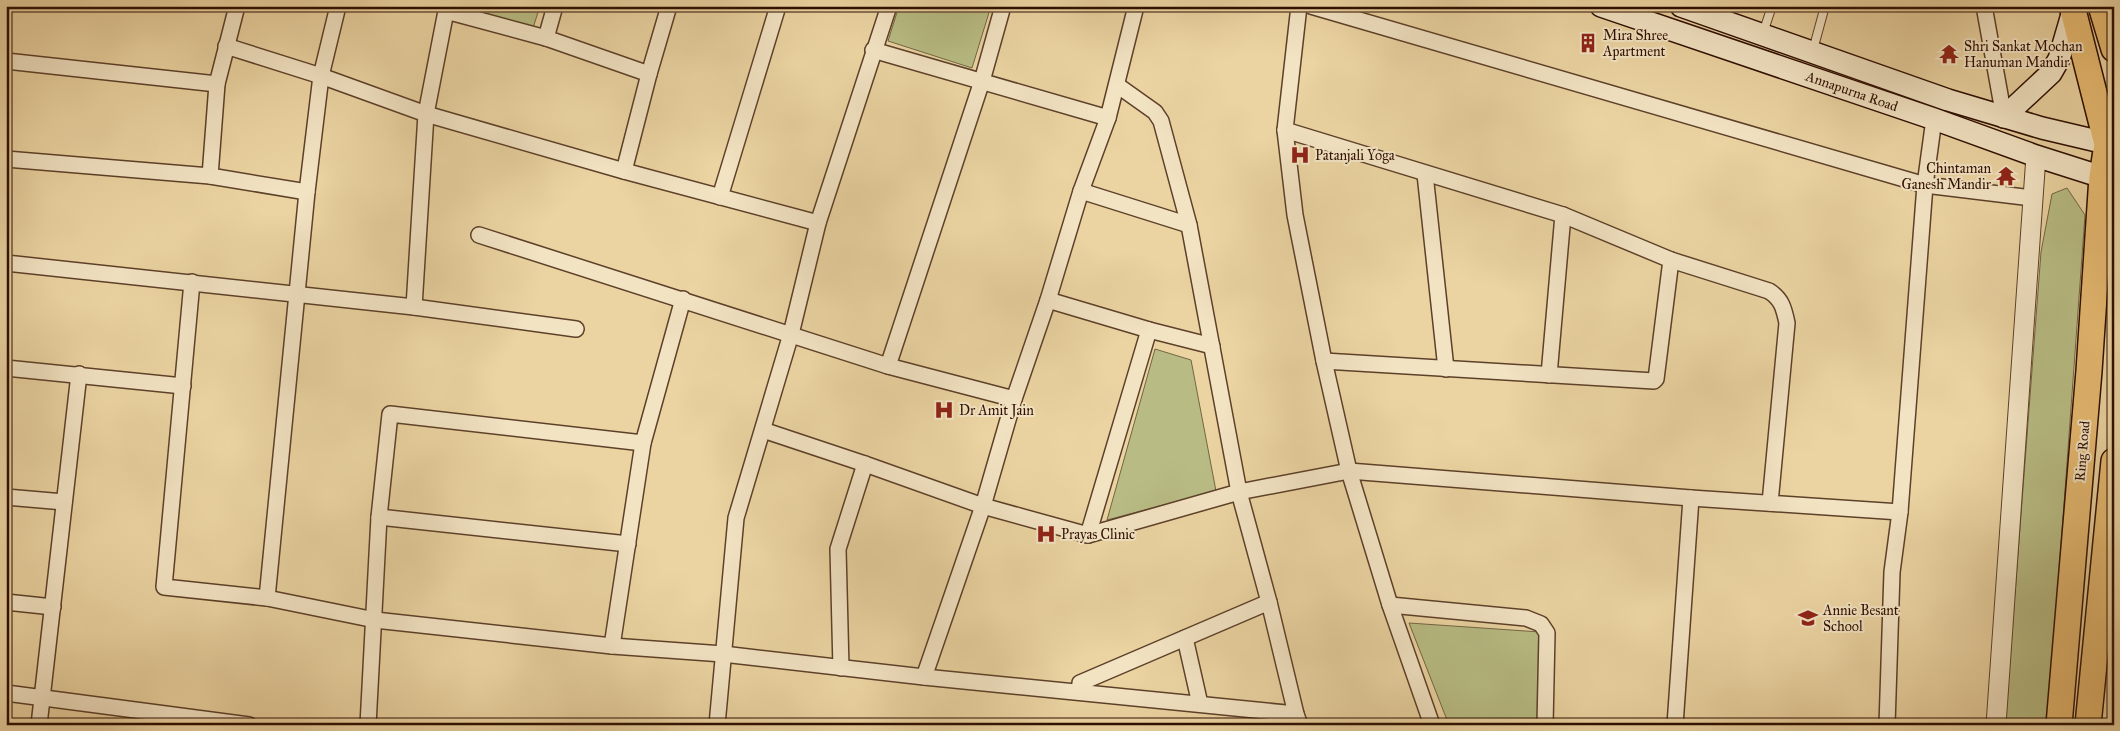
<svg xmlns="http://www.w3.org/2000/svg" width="2120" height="731" font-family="'IM FELL Great Primer',serif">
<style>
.green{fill:#b8bc84;stroke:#736542}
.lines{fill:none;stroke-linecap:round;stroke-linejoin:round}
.service-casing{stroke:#5d4029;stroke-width:10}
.minor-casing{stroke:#5d4029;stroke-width:18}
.tertiary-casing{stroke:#5d4029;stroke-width:21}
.secondary-casing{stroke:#2e0e01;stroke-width:24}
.trunk-casing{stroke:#2e0e01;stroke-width:28}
.service{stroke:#f2e3c3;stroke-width:8}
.minor{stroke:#f2e3c3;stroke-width:15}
.tertiary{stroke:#f2e3c3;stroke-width:19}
.secondary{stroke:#f2e3c3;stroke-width:21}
.trunk{stroke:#e6ba71;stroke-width:25}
.labels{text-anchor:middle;stroke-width:4;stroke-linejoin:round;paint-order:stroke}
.poi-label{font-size:14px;fill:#2e0e01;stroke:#f2e3c3;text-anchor:start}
.street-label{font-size:14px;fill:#2e0e01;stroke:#f2e3c3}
</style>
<rect width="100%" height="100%" fill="#ebd4a2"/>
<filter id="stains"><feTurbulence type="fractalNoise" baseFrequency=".004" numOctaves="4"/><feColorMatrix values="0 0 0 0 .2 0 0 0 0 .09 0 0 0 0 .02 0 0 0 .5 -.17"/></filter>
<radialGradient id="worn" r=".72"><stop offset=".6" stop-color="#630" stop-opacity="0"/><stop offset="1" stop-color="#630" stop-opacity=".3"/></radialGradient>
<!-- green -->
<g class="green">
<polygon points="461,6 540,6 533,28"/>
<polygon points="899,6 991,6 972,68 888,41"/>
<polygon points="2067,188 2085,215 2048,725 2005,725 2041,252 2052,194"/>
<polygon points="1155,349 1191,360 1216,491 1107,520"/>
<polygon points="1409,623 1540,632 1539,725 1449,725"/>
</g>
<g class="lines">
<defs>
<g id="service">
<polyline points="1763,33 1772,6"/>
<polyline points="1813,50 1825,6"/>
</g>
<g id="minor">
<polyline points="1299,6 1285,130 1295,215 1324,361 1349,471 1390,605 1432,725"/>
<polyline points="1311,6 1925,185 2032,198"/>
<polyline points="1984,6 2004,117"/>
<polyline points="446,11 546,38 649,74"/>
<polyline points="546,38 555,6"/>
<polyline points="226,46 321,76 426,114 624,171 818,223"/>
<polyline points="873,50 1108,118"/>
<polyline points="6,61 217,84"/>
<polyline points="1117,85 1155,112 1161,121 1189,225 1239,492 1269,602 1296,714 1300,725"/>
<path d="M1285,130L1563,215L1671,260L1769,291C1782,299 1784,309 1787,323L1770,503"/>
<polyline points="6,159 210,176 307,192"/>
<polyline points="624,171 649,74 669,6"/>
<polyline points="1425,174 1446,369"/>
<polyline points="210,176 217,84 237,6"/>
<polyline points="1081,191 1189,225"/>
<polyline points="720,197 778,6"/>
<polyline points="479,235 888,366 1014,399"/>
<polyline points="6,263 414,307 576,329"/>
<polyline points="192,282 164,587 267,598 375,620 612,646 723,654 924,677 1296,714"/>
<polyline points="1048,300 1149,330 1212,346"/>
<polyline points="414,307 426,114 447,6"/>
<polyline points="1324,361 1654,381 1656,379 1671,260"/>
<polyline points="888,366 982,81 1003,6"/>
<polyline points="6,368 183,386"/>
<polyline points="1549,375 1563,215"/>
<polyline points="763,430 865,464 983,506 1088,535 1239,492 1349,471 1691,498 1900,512"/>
<polyline points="6,497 64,502"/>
<polyline points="379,517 628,544"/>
<polyline points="1088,535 1149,330"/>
<polyline points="267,598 307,192 321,76 338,6"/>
<polyline points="6,602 53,607"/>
<polyline points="1390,605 1526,618 1541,624 1547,633 1545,725"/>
<polyline points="1185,638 1200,704"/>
<polyline points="612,646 643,443 683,299"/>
<polyline points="841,668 838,549 865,464"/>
<polyline points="924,677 983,506 1014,399 1048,300 1081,191 1108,118 1136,6"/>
<polyline points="1079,692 1080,683 1269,602"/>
<polyline points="6,693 249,725"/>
<polyline points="39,725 79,374"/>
<polyline points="368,725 379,517 390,414 643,443"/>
<polyline points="717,725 736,518 791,334 818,223 889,6"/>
<polyline points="1675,725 1691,498"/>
<polyline points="1887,725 1892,572 1900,512 1925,185 1934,119"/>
</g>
<polyline id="tertiary" points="1996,725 2036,156"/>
<g id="secondary">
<polyline points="1601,6 1934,119 2036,156 2102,177 2114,179"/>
<polyline points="1681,6 1948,100 2042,128 2114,145"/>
<polyline points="2004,117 2051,73 2059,59 2073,11"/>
</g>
<g id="trunk">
<polyline points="2101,6 2114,49"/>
<polyline points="2059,725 2089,371 2102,177 2107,144 2072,6"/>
<polyline points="2088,725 2114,461"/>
</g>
</defs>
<!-- service casing -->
<use href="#service" class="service-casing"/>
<!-- minor casing -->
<use href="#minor" class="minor-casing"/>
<!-- tertiary casing -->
<use href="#tertiary" class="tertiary-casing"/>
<!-- secondary casing -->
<use href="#secondary" class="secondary-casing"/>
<!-- trunk casing -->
<use href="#trunk" class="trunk-casing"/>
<!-- service -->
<use href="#service" class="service"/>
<!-- minor -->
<use href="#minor" class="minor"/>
<!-- tertiary -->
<use href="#tertiary" class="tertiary"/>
<!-- secondary -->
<use href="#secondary" class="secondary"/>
<!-- trunk -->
<use href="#trunk" class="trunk"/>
</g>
<!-- icons -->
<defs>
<symbol id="building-bare" viewBox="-9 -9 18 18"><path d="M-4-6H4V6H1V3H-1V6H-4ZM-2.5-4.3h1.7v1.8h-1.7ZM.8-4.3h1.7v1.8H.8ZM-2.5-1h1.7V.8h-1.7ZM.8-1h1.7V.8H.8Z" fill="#8f2418" stroke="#f2e3c3" stroke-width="2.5" paint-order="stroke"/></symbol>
<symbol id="temple-bare" viewBox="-9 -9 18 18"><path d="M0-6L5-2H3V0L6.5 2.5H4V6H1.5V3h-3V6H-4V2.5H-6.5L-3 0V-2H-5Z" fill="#8f2418" stroke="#f2e3c3" stroke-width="2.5" paint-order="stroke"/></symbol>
<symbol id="hospital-bare" viewBox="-9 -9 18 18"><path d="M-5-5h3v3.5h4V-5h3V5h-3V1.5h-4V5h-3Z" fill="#8f2418" stroke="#f2e3c3" stroke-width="2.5" paint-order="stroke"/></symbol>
<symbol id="school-bare" viewBox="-9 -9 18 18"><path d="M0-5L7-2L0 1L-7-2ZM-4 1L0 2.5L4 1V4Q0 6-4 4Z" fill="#8f2418" stroke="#f2e3c3" stroke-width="2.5" paint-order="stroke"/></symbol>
</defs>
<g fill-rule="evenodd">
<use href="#building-bare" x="1574" y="29" width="28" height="28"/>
<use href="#temple-bare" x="1935" y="40" width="28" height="28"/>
<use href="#hospital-bare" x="1286" y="141" width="28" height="28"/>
<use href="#temple-bare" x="1992" y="162" width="28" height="28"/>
<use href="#hospital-bare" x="930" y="396" width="28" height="28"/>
<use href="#hospital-bare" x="1032" y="520" width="28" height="28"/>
<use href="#school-bare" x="1794" y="604" width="28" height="28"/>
</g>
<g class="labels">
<!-- poi labels -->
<g class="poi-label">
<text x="1603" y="40">Mira Shree<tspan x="1603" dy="16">Apartment</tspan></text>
<text x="1964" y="51">Shri Sankat Mochan<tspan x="1964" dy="16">Hanuman Mandir</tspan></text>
<text x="1315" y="160">Patanjali Yoga</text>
<text x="1991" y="173" text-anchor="end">Chintaman<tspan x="1991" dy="16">Ganesh Mandir</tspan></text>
<text x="959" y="415">Dr Amit Jain</text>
<text x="1061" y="539">Prayas Clinic</text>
<text x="1823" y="615">Annie Besant<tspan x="1823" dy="16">School</tspan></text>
</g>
<!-- street labels -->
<g class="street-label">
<text transform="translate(1852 91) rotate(19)" y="5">Annapurna Road</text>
<text transform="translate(2082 451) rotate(-85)" y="5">Ring Road</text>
</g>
</g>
<!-- margin -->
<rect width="2120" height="731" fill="none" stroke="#ebd4a2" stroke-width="25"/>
<rect x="8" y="8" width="2105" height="716" fill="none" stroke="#2e0e01" stroke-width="2.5"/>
<rect x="12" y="12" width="2095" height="706" fill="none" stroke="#2e0e01"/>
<rect width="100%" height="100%" filter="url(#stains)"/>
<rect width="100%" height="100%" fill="url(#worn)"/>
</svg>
